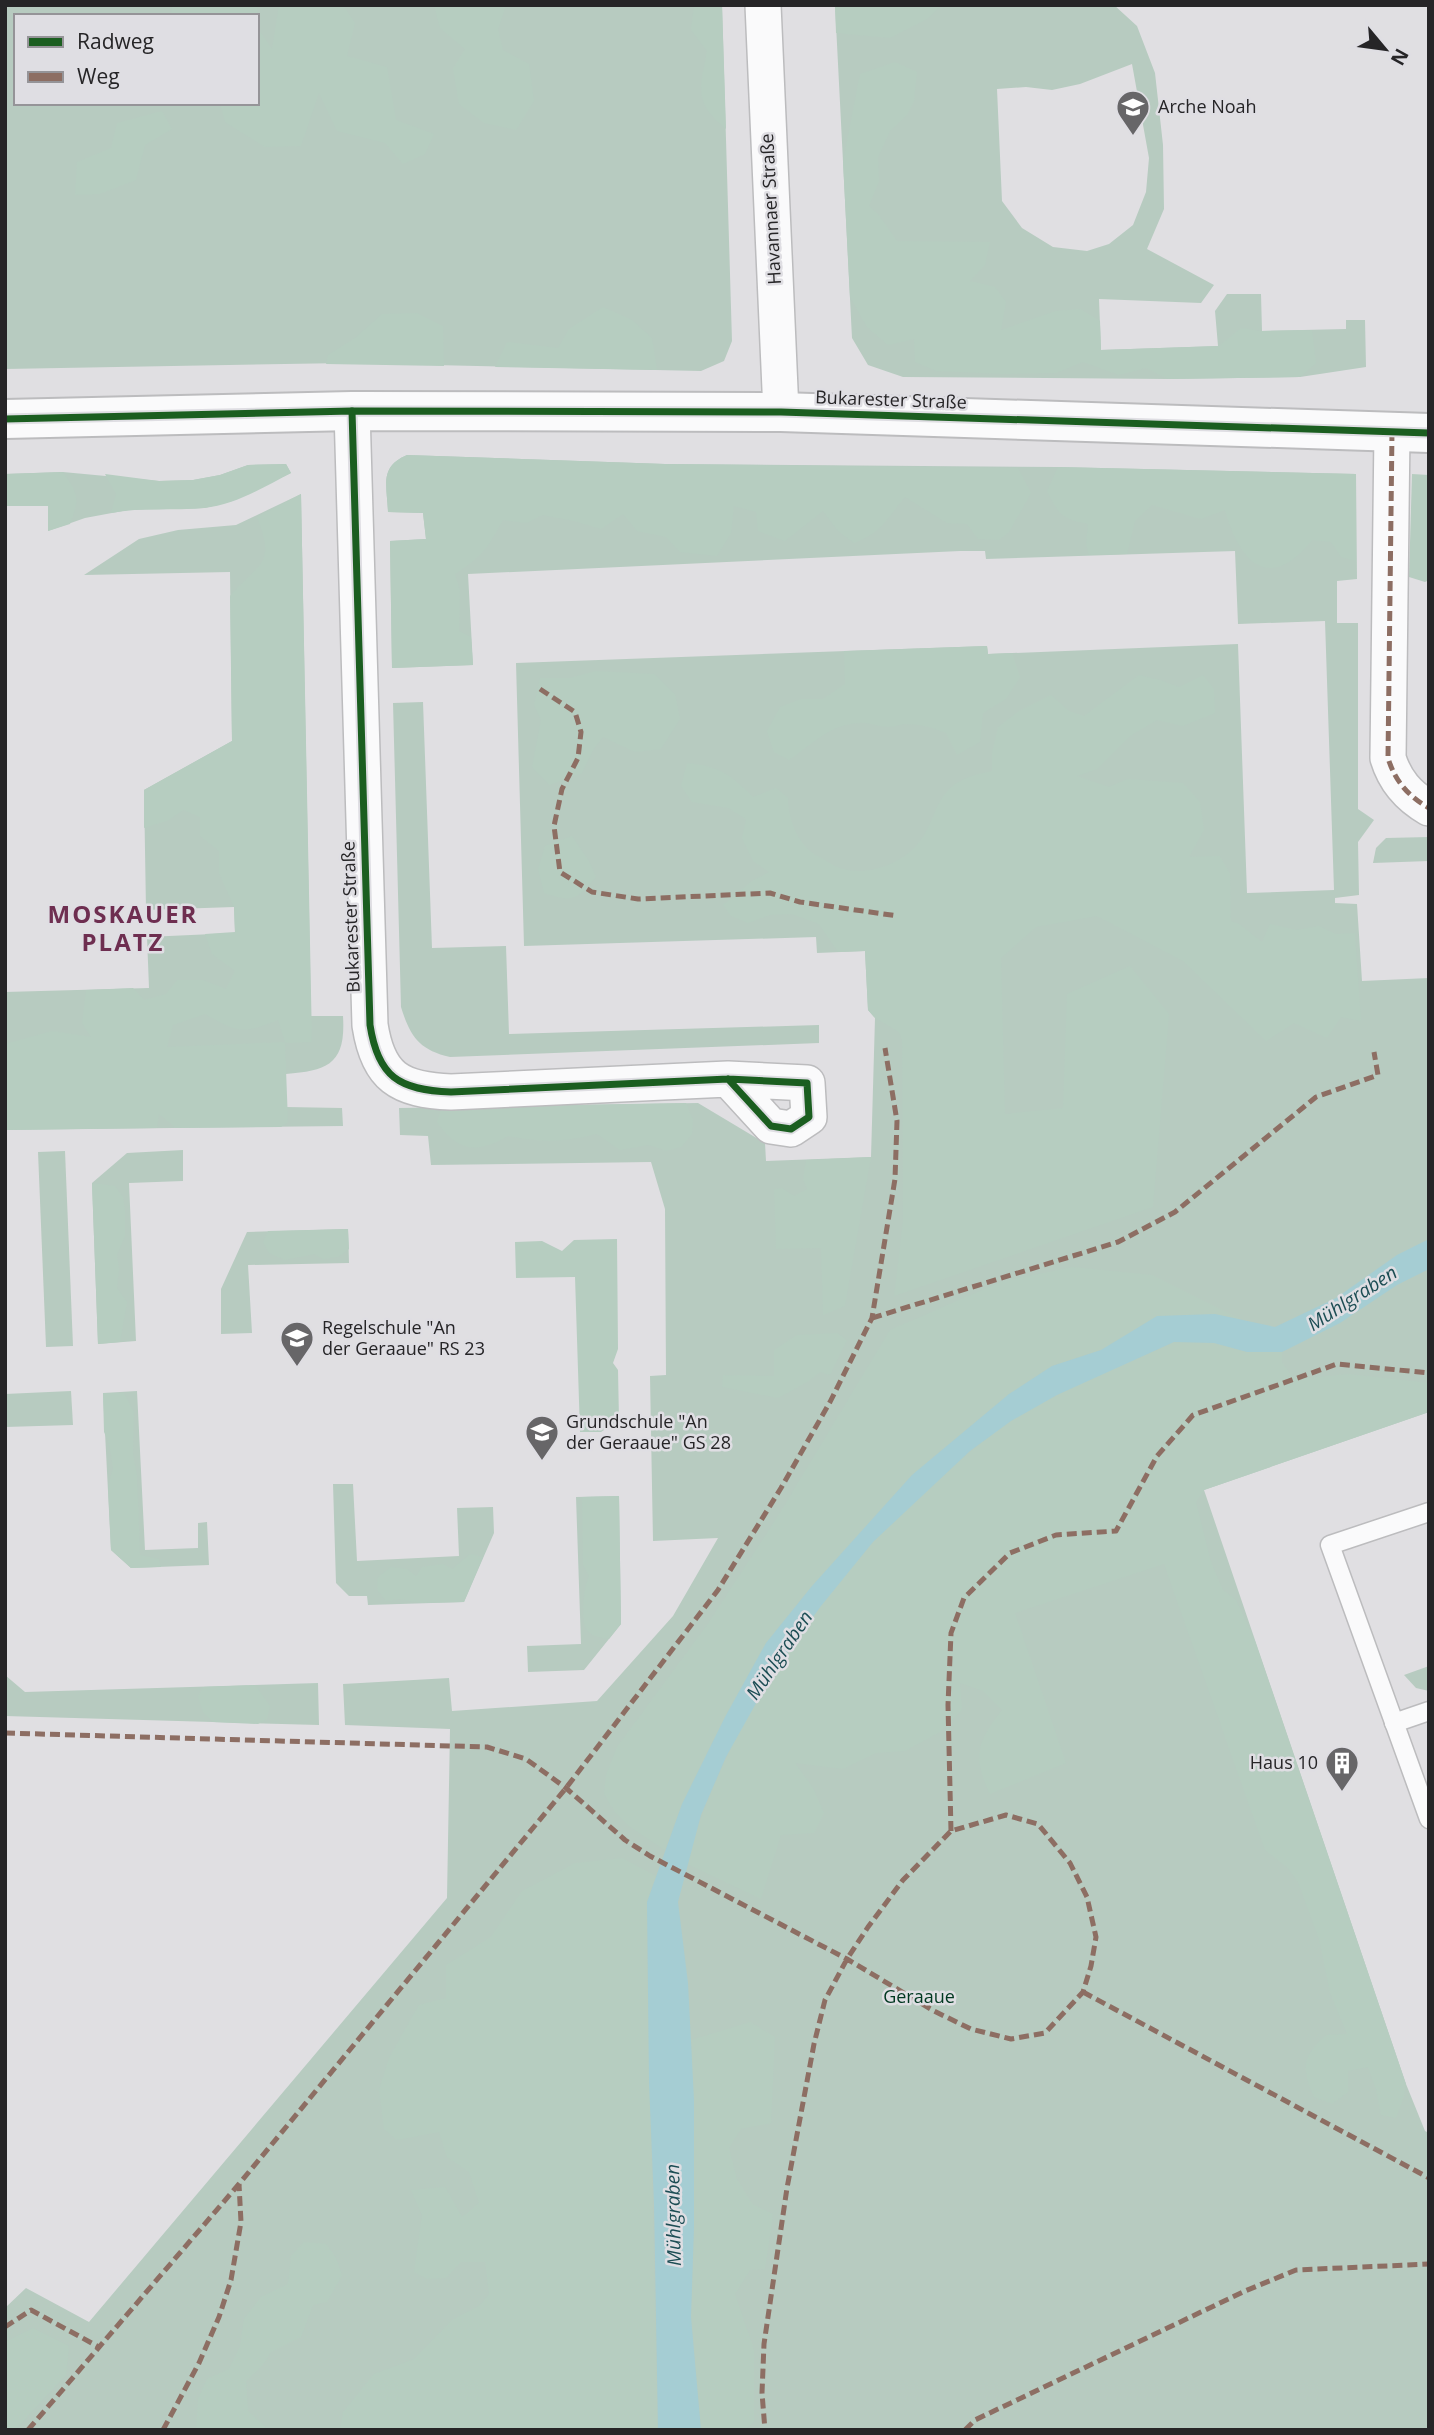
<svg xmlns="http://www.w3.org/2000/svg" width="1434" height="2435" font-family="'Open Sans',sans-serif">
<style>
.green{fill:#b7cbc0;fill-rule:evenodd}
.forest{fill:#b6cdc0;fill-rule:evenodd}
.water{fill:#a5cdd3}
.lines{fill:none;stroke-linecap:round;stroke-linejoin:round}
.lane-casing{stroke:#bcbcbe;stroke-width:21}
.street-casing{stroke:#bcbcbe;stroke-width:38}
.secondary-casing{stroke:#bcbcbe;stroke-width:42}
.lane{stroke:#fafafb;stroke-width:18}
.street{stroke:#fafafb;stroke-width:35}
.secondary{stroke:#fafafb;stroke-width:38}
.quiet{stroke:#8d6e63;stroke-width:5;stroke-dasharray:10 5;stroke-linecap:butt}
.cycleway-casing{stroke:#dfdee3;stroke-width:11}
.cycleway{stroke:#1b5e20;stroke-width:7}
.labels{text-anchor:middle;stroke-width:5;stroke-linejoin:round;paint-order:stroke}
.poi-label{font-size:18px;fill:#262527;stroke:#dfdee3;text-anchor:start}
.street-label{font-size:18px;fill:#262527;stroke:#dfdee3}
.park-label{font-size:18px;fill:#003820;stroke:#dfdee3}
.water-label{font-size:19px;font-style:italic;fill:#1c4d54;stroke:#dfdee3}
.district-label{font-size:24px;font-weight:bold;letter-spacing:2px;fill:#6e2e50;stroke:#dfdee3}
</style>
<rect width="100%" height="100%" fill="#e0dfe2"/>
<!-- green -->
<g class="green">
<path d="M5,5H722L732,341L724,361L701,371L346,363L5,369ZM16,16H257V103H16Z"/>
<path d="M835,5H1114L1137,26L1155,73L1163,145L1164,209L1147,249L1214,285L1201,303L1099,299L1101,350L1218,346L1215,311L1227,294H1261L1262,331L1346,329V320H1365L1366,367L1300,377L1168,379L903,377L868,365L852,338ZM1132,64L1149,158L1146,192L1133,225L1109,244L1087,251L1053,247L1022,228L1002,201L997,89L1026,87L1052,90L1080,84Z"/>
<path d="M407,455L665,464L1058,467L1356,474L1357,579L1337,581V623H1358V809L1374,820L1358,842L1359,895L1335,898V903L1357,904L1362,981L1429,978V1412L1204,1490L1406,2084L1425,2131L1429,2133V2430H5V2308L26,2288L89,2322L447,1898L450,1729L345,1725L343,1684L449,1678L452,1711L597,1701L673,1616L718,1538L653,1541L650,1376L666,1375L665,1209L651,1162L431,1165L428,1136L400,1135L399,1108L698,1103L765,1143L766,1161L871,1157L875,1018L868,1010L865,951L817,953L816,937L524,946L516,663L987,646L988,654L1238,644L1247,893L1334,890L1325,621L1238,624L1235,551L986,559L985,551H960L468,574L473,665L392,668L390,541L426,539L423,513L388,512C387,485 379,467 407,455Z"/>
<polygon points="286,464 291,473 232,501 205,508 128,510 85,518 48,531 48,506 5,506 5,474 63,472 159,481 193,480 220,475 248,465"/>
<path d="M301,494L311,1016H343C346,1063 329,1071 286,1074V1107L342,1108L343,1126L5,1130V992L149,988L147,937L235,933L234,907L146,910L144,790L232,741L230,572L84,575L139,539L178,530L236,525Z"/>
<path d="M423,702L432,948L506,946L509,1034L819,1025V1043L450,1057C419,1050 410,1036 401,1007L393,703Z"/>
<polygon points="1429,837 1429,861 1373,863 1376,848 1386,838"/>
<polygon points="183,1150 183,1181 129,1183 136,1341 98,1344 92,1183 127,1153"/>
<polygon points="65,1151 73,1346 46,1347 38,1152"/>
<polygon points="348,1229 349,1263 248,1265 252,1333 221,1334 221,1289 247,1232"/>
<polygon points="71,1391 73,1425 5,1427 5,1394"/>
<polygon points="137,1391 145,1550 198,1548 198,1523 207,1522 209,1565 131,1568 111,1550 103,1393"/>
<polygon points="333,1484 353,1484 357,1561 459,1556 457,1508 493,1507 494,1533 464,1602 368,1605 367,1596 349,1596 336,1583"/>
<polygon points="619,1496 621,1624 584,1670 528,1672 527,1646 581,1644 576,1497"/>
<polygon points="1429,1666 1429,1691 1416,1688 1404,1675"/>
<polygon points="5,1675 25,1692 318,1683 319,1725 5,1716"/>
</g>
<!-- forest -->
<g class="forest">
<polygon points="172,5 258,5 257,16 171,16"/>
<polygon points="279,5 343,5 355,23 347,56 387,67 396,120 434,134 425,154 403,164 385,143 337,131 319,93 301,146 265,147 225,122 220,103 257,103 257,27 272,49"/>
<polygon points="434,5 506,5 498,29 503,50 529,64 534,101 516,130 484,123 459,104 453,69 465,49 440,28"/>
<path d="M694,5H722L726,129C693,102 700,89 707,51L691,30Z"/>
<polygon points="835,5 942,5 927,19 890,38 836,33"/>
<polygon points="895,62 917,72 914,101 907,115 890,131 878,157 879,181 869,206 878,214 897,241 990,242 985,265 970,281 995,287 1006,302 1001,330 1055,311 1080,309 1100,321 1101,350 1219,346 1241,328 1261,331 1312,330 1316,363 1300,377 1168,379 1146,368 1119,375 1083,362 1056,373 1003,374 936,371 915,362 914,339 888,345 867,327 850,297 843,161 860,74"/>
<polygon points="162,111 172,129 145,145 136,180 100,194 75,195 77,162 111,148 117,123"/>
<polygon points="603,307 632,320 652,338 657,370 495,367 507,342 558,348 569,329"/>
<polygon points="417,313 443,326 444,366 326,364 328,355 355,338 382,314"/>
<path d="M407,455L665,464L1018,468L1031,493L1009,532L999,540L978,539L967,524L947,523L905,497C887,518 882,533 854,543L838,531L823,511L785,541L758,531L756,512L734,506L731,533L717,556L680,552L666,537L637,531L623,514L601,529L574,521L542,515L527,523L503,520C486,550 485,554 455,574L460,591L459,631L471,637L473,665L392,668L390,541L426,539L423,513L388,512C387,485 379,467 407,455Z"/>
<path d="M286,464L291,473C264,487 235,505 204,508C173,511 142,507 111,513L116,494L105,474L159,481L193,480L220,475L248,465Z"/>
<path d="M1058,467L1356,474V561L1341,557L1331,542L1312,540C1270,593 1240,564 1225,510L1201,519L1152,505L1135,521L1127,554L1089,555L1086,544L1088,524C1062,519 1059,515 1047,491Z"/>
<path d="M63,472C78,493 80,499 70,524L48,531V506H5V474Z"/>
<polygon points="1412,474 1429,475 1429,580 1425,582 1409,577"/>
<path d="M301,494L312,1042L285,1043L288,1122L281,1127L176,1128L159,1114L157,1128L5,1130V1044L52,1031L91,1037L82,1023L86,990L133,988L144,1000L166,994L177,980H203L226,989L235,971L212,954L205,934L235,932L234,907L219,873V851L200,836V817L183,810L169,820L144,828V790L232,741L230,596C260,562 276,565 257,517ZM205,1014C237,1032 242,1035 278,1020L285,1042L167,1047L173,1025Z"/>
<path d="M987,646L988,654L1012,653L1020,677L1006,699L983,713L980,742L957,755L946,733C932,727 919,724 904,724C898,725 893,727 887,727C878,727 869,722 860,723C829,724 813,744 789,760L774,752L767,731L780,707L801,699H823L845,684L844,651Z"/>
<polygon points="596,671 654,674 675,694 680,719 661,749 635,752 603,737 593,750 582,773 549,785 532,767 541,720 534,705 540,678 570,678"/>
<path d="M1139,675L1160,680L1179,687L1203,675L1214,689L1215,713L1183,726L1157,720L1130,736L1097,769L1077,776L1109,787L1128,779L1183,783L1200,802L1204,830L1189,857L1220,856L1230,874L1231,921L1239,924L1262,942L1270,924L1296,930L1319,926L1336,934L1355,933L1361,1021L1341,1017L1327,1038L1294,1023L1266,1041L1183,961L1097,916L1036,927L1001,958L1005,1114L1063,1108L1067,994L1130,966L1169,1014L1153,1207L894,1296L903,1221L902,1040L899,1032L874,1017L868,1010L865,951L838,952L819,924L792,914L770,915L748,923L731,916L723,905L752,881L769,872L753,861L742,838L746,819L728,808L692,802L681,786L687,763C719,766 731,775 753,797L776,788L788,798C788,820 799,847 819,857C827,861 835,867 843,869C870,876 904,863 920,841C931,827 934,808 945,794C958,778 974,775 992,771V753L998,727L1019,711L1051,695L1069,711L1084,716Z"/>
<path d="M572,836L589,861L596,877C576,900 574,903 544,893L538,869L545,846Z"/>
<path d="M686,1103L693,1120L692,1134L681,1147L666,1151L649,1145L620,1150L597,1134C564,1142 542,1143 508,1136C477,1154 458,1152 437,1122L442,1107Z"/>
<polygon points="871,1157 845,1306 823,1315 821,1248 776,1249 774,1189 782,1188 794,1196 807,1189 803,1179 806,1160"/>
<polygon points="92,1183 115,1186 123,1197 125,1211 125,1236 117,1255 119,1269 117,1288 127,1302 120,1342 98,1344"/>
<polygon points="348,1229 349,1249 338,1257 323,1259 314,1254 285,1260 269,1253 263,1242 268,1231"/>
<polygon points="617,1239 618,1349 613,1363 618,1370 619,1420 601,1432 580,1432 575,1277 516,1278 515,1242 542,1241 562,1251 574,1240"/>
<polygon points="1073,1267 1152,1275 1242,1320 1215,1314 1156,1317 1101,1350 1052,1366 1009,1394 912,1475 812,1586 766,1643 725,1717 682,1804 665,1850 629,1826 614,1811 604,1794 606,1775 617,1747 707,1625 778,1516 890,1330 1003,1281"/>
<polygon points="837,1333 847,1340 830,1375 820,1372 809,1381 778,1398 722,1387 723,1375 774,1376 774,1350 797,1335"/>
<path d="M1174,1342L1214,1343L1247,1352H1282V1362L1294,1379L1348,1374L1429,1383V1412L1204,1490L1196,1502L1211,1562L1223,1590L1236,1600L1255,1641L1406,2084L1404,2096L1396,2118L1381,2115L1376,2089L1368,2067L1348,2071V2092L1332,2104L1314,2097C1301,2067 1302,2057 1326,2035L1347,2034L1330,1993L1319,1939L1298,1882L1288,1868L1265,1850L1164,1564L1015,1613L1066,1763L990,1794C972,1756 977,1742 1002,1710L983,1691L960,1683L962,1710L940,1732L905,1751L876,1753L843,1769L795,1763L813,1788L824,1813L814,1833L781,1835L761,1899L687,1864C715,1752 795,1627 873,1542C890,1524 909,1508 927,1491C954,1466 981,1440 1012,1420C1063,1388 1120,1367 1174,1342Z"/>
<polygon points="103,1393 124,1393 134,1412 133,1454 137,1475 140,1555 159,1559 161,1567 131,1568 111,1550 108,1486 113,1468 109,1443 104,1432"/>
<path d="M619,1496L621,1624L609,1639C600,1638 588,1636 585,1626C581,1613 584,1587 589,1576L583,1565L582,1497Z"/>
<polygon points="470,1554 483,1557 464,1602 421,1603 399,1599 386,1601 378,1591 377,1578 391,1567 407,1569 416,1576 422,1567 443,1564 452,1569"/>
<polygon points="255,1685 270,1706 267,1719 258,1724 213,1722 203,1712 198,1697 203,1687"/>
<polygon points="622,1858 656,1876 647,1902 647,1946 658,2430 340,2430 343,2412 374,2374 414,2359 452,2320 479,2306 489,2294 485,2262 461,2262 446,2278 427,2279 414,2272 422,2215 411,2190 445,2187 462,2217 479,2203 469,2172 447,2157 439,2132 397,2140 384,2129 379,2090 389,2058 419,2005 446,1998 446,1965 491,1937 522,1891 575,1863"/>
<polygon points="750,2022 775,2037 771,2123 741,2129 729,2148 737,2179 752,2204 773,2214 765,2269 750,2270 735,2294 754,2350 754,2422 744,2430 701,2430 691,2317 694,2227 691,2040"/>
<polygon points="304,2242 326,2244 336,2258 342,2275 327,2302 313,2305 301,2337 271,2352 262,2366 246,2381 248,2411 269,2430 196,2430 198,2399 207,2379 229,2369 240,2346 244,2319 261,2297 288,2284 291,2256"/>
<polygon points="33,2328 69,2346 66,2375 15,2430 5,2430 5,2342"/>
</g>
<!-- water -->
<polygon class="water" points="1429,1239 1429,1269 1397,1285 1340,1323 1282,1352 1247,1352 1214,1343 1174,1342 1057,1395 1011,1421 970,1451 873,1542 821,1606 773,1673 726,1757 701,1815 678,1902 688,1983 694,2100 694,2227 691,2317 701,2430 658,2430 654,2204 649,2082 647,1902 682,1804 725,1717 766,1643 812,1586 912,1475 1009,1394 1052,1366 1101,1350 1157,1316 1215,1314 1275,1327 1336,1298 1397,1255"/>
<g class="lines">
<defs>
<g id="lane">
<polyline points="1429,1512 1330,1545 1429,1819"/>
<polyline points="1394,1723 1429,1711"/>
</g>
<g id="street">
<polyline points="763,5 781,412"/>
<path d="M352,411L370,1025C378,1077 399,1090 451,1092L728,1079L807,1083L809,1117L791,1129L771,1126L728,1079"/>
<path d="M1392,431L1388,758C1395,781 1408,796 1429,808"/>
</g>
<polyline id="secondary" points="5,419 352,411 781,412 1429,433"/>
</defs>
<!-- lane casing -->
<use href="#lane" class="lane-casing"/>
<!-- street casing -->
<use href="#street" class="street-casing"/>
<!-- secondary casing -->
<use href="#secondary" class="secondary-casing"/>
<!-- lane -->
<use href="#lane" class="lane"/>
<!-- street -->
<use href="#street" class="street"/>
<!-- secondary -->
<use href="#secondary" class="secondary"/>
<!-- quiet -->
<g class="quiet">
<path d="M1392,431L1388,758C1395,781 1408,796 1429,808"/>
<polyline points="540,689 575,712 581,732 578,758 562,789 554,826 560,872 592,892 638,899 770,893 800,902 898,916"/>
<polyline points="872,1318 1118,1242 1175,1212 1316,1097 1378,1075 1374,1052"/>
<polyline points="5,1733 487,1747 526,1759 566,1788 625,1840 650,1856 847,1959 934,2011 971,2029 1011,2039 1045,2033 1083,1992 1091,1966 1096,1937 1087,1897 1070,1863 1038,1824 1006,1815 951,1831 903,1880 868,1927 847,1959 825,2000 814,2044 787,2188 764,2344 762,2393 765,2430"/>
<polyline points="951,1831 948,1705 951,1633 964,1598 1010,1553 1056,1535 1116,1531 1157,1456 1193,1415 1337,1364 1429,1373"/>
<polyline points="1083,1992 1429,2178"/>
<polyline points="5,2327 31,2310 99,2347"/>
<polyline points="28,2430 239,2184 566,1788 718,1590 781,1488 830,1402 872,1318 895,1179 897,1121 885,1048"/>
<polyline points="163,2430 199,2363 219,2317 231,2280 241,2222 239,2184"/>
<polyline points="965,2430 975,2420 1245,2291 1296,2270 1429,2264"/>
</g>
<defs>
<g id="cycleway">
<path d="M352,411L370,1025C378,1077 399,1090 451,1092L728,1079L807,1083L809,1117L791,1129L771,1126L728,1079"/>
<polyline points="5,419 352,411 781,412 1429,433"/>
</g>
</defs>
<!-- cycleway casing -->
<use href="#cycleway" class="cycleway-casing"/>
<!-- cycleway -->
<use href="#cycleway" class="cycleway"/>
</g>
<!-- icons -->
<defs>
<symbol id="school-pin" viewBox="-11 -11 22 30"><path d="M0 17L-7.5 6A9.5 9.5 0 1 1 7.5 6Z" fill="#676668" stroke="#dfdee3"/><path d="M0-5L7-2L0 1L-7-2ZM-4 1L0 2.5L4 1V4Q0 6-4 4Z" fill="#fff"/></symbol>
<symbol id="building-pin" viewBox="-11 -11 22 30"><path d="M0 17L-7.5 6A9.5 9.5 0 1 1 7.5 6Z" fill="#676668" stroke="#dfdee3"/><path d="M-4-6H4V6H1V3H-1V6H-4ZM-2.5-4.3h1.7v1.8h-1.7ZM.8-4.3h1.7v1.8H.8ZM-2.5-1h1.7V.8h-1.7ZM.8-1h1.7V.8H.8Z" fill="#fff"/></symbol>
</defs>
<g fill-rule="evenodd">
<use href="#school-pin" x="1114" y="88" width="38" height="52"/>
<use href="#school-pin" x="278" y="1319" width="38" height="52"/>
<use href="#school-pin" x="523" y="1413" width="38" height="52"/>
<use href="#building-pin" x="1323" y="1744" width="38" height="52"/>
</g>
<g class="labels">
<!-- poi labels -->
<g class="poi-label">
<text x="1158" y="113">Arche Noah</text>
<text x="322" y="1334">Regelschule "An<tspan x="322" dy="21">der Geraaue" RS 23</tspan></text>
<text x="566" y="1428">Grundschule "An<tspan x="566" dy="21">der Geraaue" GS 28</tspan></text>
<text x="1318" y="1769" text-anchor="end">Haus 10</text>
</g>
<!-- street labels -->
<g class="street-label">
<text transform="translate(771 209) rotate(-93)" y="6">Havannaer Straße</text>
<text transform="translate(891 400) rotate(2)" y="6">Bukarester Straße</text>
<text transform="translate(351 917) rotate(-92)" y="6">Bukarester Straße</text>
</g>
<!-- park labels -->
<g class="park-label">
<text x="919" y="2003">Geraaue</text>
</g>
<!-- water labels -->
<g class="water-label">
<text transform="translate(1352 1298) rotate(-33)" y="7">Mühlgraben</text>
<text transform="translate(779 1655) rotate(-56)" y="7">Mühlgraben</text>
<text transform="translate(673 2215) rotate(-91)" y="7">Mühlgraben</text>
</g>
<!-- district labels -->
<g class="district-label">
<text x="123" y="923">MOSKAUER<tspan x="123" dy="28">PLATZ</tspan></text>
</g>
</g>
<!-- border -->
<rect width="1434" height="2435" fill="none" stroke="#262527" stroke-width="14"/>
<!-- legend -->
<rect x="14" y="14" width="245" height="91" fill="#dfdee3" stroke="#959498" stroke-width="2"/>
<rect x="28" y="37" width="35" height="10" fill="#1b5e20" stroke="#959498" stroke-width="2"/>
<text x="77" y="49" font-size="21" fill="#262527">Radweg</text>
<rect x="28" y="72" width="35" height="10" fill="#8d6e63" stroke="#959498" stroke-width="2"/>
<text x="77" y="84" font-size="21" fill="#262527">Weg</text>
<!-- north arrow -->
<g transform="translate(1385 49) rotate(119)" stroke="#dfdee3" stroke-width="5" paint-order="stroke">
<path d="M0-5L12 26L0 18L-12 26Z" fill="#262527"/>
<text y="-10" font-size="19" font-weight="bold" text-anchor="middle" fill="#262527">N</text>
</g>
</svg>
